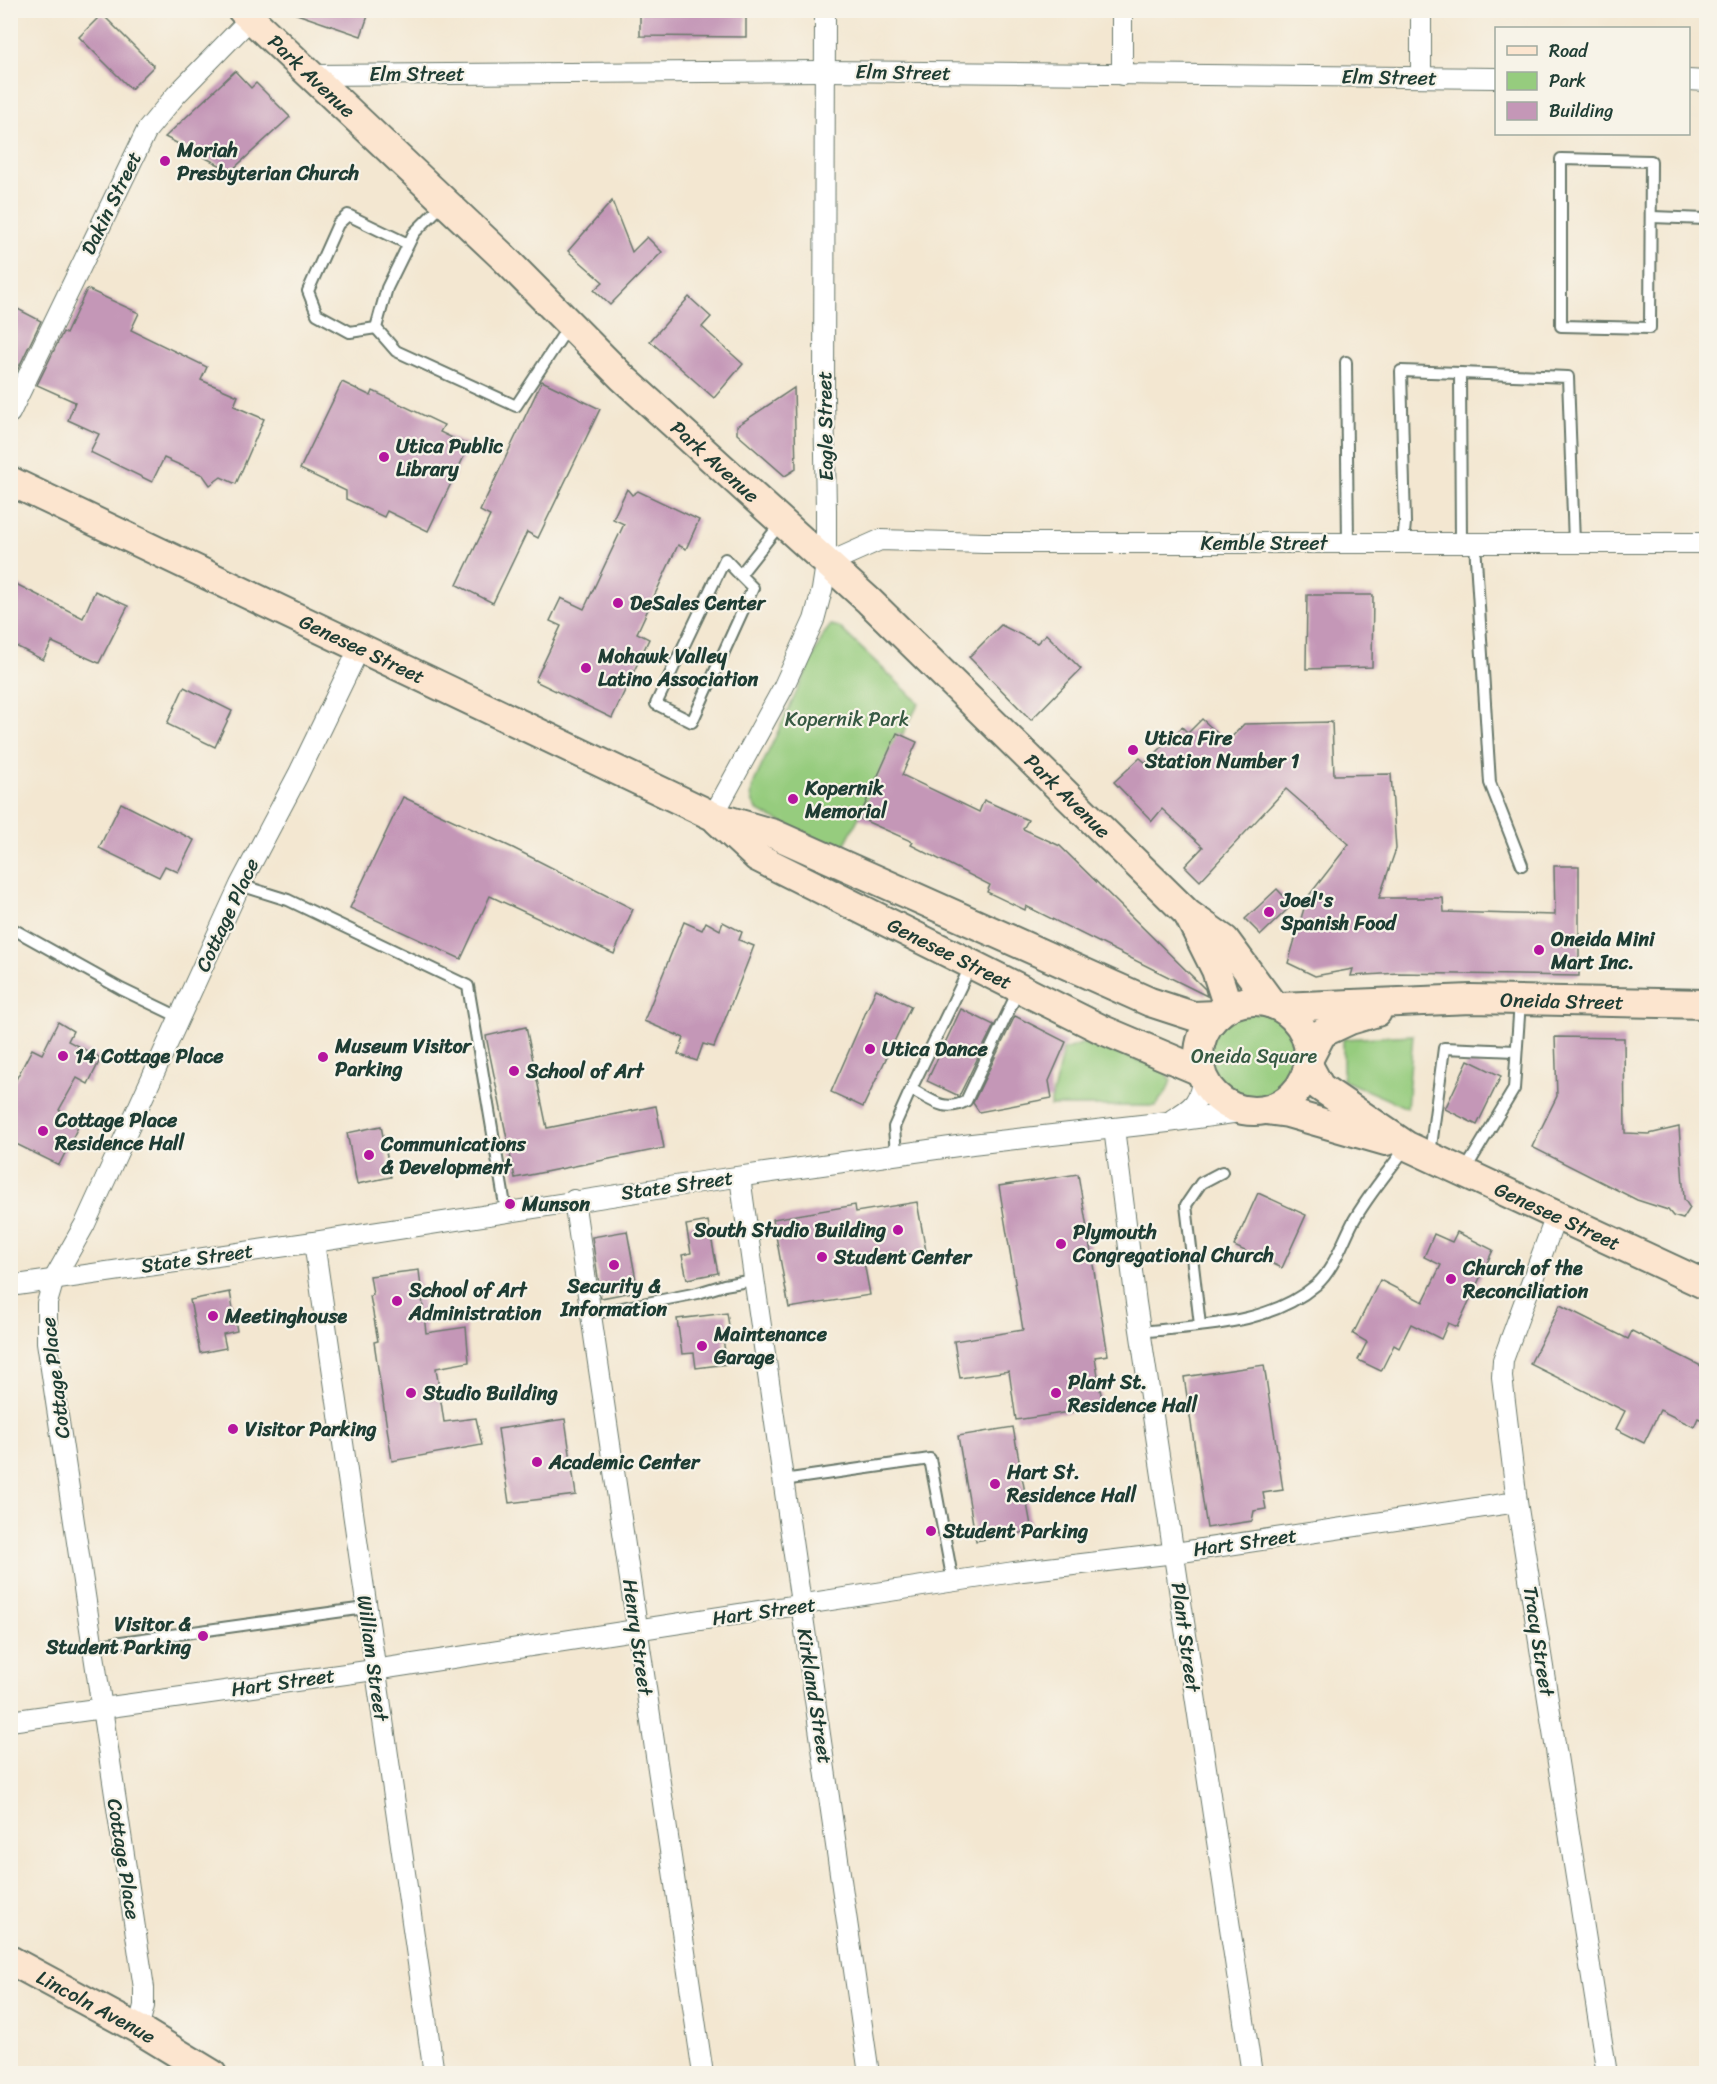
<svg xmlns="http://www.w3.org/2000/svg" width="1717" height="2084" font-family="Sriracha,sans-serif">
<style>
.green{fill:#96cc7e;stroke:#5a8459;stroke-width:1.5}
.building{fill:#c497b7}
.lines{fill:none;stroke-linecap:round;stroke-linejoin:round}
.lane-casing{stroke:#69786b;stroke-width:14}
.street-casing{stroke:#69786b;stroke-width:22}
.secondary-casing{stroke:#69786b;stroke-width:32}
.lane{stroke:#fff;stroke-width:10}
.street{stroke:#fff;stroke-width:20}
.secondary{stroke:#fce5cf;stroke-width:28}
.poi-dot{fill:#b5179e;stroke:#f7f3e8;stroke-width:2}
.labels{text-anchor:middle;stroke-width:4.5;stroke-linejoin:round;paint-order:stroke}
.street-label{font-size:20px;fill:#1f3d34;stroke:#f7f3e8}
.poi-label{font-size:20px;font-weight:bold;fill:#1f3d34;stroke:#f7f3e8;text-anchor:start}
.park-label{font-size:20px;fill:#375a43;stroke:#f7f3e8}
</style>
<rect width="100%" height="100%" fill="#f7f3e8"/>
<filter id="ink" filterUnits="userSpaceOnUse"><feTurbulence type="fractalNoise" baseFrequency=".0167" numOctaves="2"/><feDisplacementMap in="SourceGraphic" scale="12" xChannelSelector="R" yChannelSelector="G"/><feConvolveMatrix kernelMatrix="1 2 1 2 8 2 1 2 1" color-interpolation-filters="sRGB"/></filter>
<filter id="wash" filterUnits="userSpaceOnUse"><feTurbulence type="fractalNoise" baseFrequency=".008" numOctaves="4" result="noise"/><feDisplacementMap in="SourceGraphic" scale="24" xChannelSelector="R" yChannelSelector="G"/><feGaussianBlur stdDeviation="1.35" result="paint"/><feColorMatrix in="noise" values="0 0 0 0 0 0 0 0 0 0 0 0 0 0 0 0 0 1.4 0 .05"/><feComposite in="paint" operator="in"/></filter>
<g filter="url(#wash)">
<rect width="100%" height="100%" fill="#f3e7d1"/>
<!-- green -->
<g class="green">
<path d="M831,625L839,627L919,703L841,851L758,811C749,800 750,791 756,778L824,634Z"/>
<path d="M1257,1001C1277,1010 1303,1017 1307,1042C1308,1049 1306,1058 1305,1065C1304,1077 1301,1088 1291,1097C1279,1106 1272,1104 1257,1105C1249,1105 1237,1107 1229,1105C1222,1103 1213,1094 1209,1087C1182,1046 1211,1004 1257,1001Z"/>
<polygon points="1413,1035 1407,1108 1343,1080 1343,1039"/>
<polygon points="1084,1043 1163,1068 1171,1080 1167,1091 1155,1106 1050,1106 1063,1050"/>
</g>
<g id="blocks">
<!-- building -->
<g class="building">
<polygon points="295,10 370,10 361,36 294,13"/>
<polygon points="640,10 746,10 746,37 640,36"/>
<polygon points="102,14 154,66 131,89 79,37"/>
<polygon points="235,71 251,88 256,83 290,117 231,171 165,137"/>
<polygon points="612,201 632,252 647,237 662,252 610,305 594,290 603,282 568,251"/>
<polygon points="87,289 139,313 131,330 207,367 201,380 238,396 234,406 264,419 236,484 221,477 210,485 203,475 164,458 152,482 90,452 99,434 68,420 75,402 37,385 63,332 66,334"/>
<polygon points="689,297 711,317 702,327 743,364 714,398 650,341"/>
<polygon points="10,305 41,321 15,375 10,373"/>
<polygon points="542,381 600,409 538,538 527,532 493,603 457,585 490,516 480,511"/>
<polygon points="342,382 371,396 373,391 444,425 440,432 469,446 428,531 387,511 384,517 346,499 346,491 300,469"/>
<polygon points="794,388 796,469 785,476 737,434 737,426"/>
<polygon points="627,489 632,495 638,491 699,520 686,549 678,545 637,633 649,639 612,718 535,681 561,626 550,621 561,598 584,609 624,524 613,519"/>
<polygon points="10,581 83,618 95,591 128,606 99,663 52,642 43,660 10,643"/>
<polygon points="1307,595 1373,595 1372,667 1306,669"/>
<polygon points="1001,625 1037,643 1046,634 1081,669 1031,720 969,657"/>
<polygon points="184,687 232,711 215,747 167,724"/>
<polygon points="1202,719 1227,742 1244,724 1332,722 1334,775 1391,774 1396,849 1379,898 1443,898 1444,912 1555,915 1554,866 1579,866 1579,976 1398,973 1351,976 1353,969 1315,976 1288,963 1307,898 1349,844 1286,789 1200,881 1185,866 1203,847 1162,809 1152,821 1114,782 1140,758 1146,763 1182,727 1188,733"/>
<polygon points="897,733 917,742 902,775 979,812 984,800 1028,820 1023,829 1060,846 1205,989 1207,996 1026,906 1025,910 987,892 990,885 911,845 913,842 859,818"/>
<polygon points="403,797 513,848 633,909 614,954 490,896 461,959 350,908"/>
<polygon points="121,803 194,840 178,872 165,866 159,877 99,848"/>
<polygon points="1277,889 1292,905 1261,935 1245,919"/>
<polygon points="684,922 702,930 706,922 720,930 723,922 742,932 739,940 754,946 714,1047 703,1044 697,1061 678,1054 684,1038 644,1021"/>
<polygon points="876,989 911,1006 863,1107 831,1092"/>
<polygon points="961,1009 994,1025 959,1096 927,1081"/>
<polygon points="1015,1016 1066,1042 1049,1081 1052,1098 979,1112 973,1103"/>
<polygon points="58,1022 73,1031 68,1041 101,1058 88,1084 77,1078 59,1110 81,1121 59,1165 10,1141 10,1091 32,1049 42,1054"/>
<polygon points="526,1027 547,1128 656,1106 664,1148 515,1178 486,1036"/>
<polygon points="1555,1037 1624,1038 1625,1133 1649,1134 1679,1127 1684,1199 1690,1208 1683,1219 1673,1216 1668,1210 1637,1200 1532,1147 1557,1096"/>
<polygon points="1468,1060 1501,1076 1477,1125 1445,1109"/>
<polygon points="381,1126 391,1177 357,1184 347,1133"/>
<polygon points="1078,1174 1108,1355 1095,1357 1103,1407 1016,1420 1009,1371 960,1378 954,1341 1023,1330 999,1186"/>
<polygon points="1258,1193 1306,1215 1282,1268 1234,1246"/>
<polygon points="917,1202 926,1251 864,1262 870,1295 789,1308 773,1219 855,1205 856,1212"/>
<polygon points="708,1221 718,1273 687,1279 682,1255 691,1253 686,1225"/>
<polygon points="627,1231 638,1291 601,1298 592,1237"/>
<polygon points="1457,1232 1493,1250 1457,1327 1448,1323 1441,1339 1411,1324 1399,1348 1394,1345 1381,1371 1358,1360 1367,1342 1353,1334 1380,1280 1423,1302 1441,1265 1424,1257 1434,1234 1452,1242"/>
<polygon points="419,1270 426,1333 466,1327 469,1362 436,1368 444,1422 476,1418 482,1445 392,1461 374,1342 378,1341 370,1296 373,1295 370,1276"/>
<polygon points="230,1292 237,1331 223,1334 226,1348 200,1353 190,1300"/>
<polygon points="1560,1305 1628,1339 1632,1331 1707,1369 1707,1422 1698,1418 1694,1427 1660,1410 1644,1443 1616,1429 1625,1411 1530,1364"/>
<polygon points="727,1313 731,1338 723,1339 727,1364 696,1368 694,1353 682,1354 677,1319"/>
<polygon points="1264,1365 1283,1490 1263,1493 1266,1509 1254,1511 1252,1521 1207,1528 1184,1377"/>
<polygon points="565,1419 576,1495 509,1503 498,1429"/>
<polygon points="1013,1427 1032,1531 976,1541 958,1436"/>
</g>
</g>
</g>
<g filter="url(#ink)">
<use href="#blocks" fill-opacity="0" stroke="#69786b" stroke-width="1.5"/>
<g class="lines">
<defs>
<g id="lane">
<polygon points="1561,159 1651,161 1650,328 1561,326"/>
<polyline points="443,204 414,233 387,288 376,328 396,351 516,406 570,324"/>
<polyline points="1652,217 1706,219"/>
<polyline points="376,328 350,332 317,314 308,291 338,224 348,215 408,244"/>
<polyline points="1346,362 1348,543"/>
<polyline points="1403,543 1405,523 1401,371 1460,373"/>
<polyline points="1461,543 1460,373 1568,377 1574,543"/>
<polyline points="1475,543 1490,783 1522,865"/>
<polyline points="740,575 753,588 692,722 656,704 725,559 740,575 781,523"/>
<polyline points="240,885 288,900 468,986 506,1211"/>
<polyline points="10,930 13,929 121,989 179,1017"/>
<path d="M971,965L911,1089C931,1100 945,1113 966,1101L1019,989"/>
<polyline points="1430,1154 1444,1048 1516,1051"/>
<polyline points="896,1155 894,1127 911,1089"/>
<polyline points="1464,1172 1514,1089 1520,1001"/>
<polyline points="591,1314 698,1293 724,1285 754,1280"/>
<polyline points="1200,1325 1186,1205 1201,1183 1222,1172"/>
<path d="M1141,1332C1199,1325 1268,1326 1316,1285C1333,1271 1343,1241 1353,1222C1368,1195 1389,1171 1407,1146"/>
<polyline points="783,1480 930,1459 953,1582"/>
<polyline points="92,1646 365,1608"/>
</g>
<g id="street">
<polyline points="310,75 824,71 1496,78"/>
<polyline points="1122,75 1122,10"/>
<polyline points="1421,77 1421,10"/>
<polyline points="1688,80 1706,81"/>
<polyline points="10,413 147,130 176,95 250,19"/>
<polyline points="826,564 880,540 984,543 1706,543"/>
<polyline points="713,816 783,688 814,620 822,590 826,564 826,510 824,398 825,10"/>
<path d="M1173,1119C1194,1107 1199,1102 1203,1078"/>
<polyline points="1114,1128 1136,1303 1252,2074"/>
<path d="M740,1177C781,1476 828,1774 869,2074"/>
<polyline points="574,1200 703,2074"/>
<polyline points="1556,1216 1503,1360 1502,1377 1517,1502 1607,2074"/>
<polyline points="314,1242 434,2074"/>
<polyline points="10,1286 314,1242 701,1182 972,1144 1168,1122 1247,1111"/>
<polyline points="10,1721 374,1670 1014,1572 1175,1553 1517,1502"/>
<polyline points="138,2029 144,2006 144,1988 47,1342 47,1303 54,1279 85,1224 240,885 298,775 360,647"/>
</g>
<g id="secondary">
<path id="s1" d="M242,10L502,256L623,378L869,601L1188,914L1225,940L1272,1004"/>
<path id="s2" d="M10,481L713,816L774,834L1150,1002L1193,1016L1217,1015"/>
<path id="s3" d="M717,820L757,857L1103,1030L1200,1071"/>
<polyline points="1189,916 1216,970 1228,1007"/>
<circle cx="1254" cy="1056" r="55"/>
<path id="s4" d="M1280,1007L1471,999L1706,1004"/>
<polyline points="1309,1058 1322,1033 1350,1020 1377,1012"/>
<path id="s5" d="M1308,1065L1320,1087L1407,1146L1706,1285"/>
<polyline points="1266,1110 1288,1113 1386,1141"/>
<path id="s6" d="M10,1960L138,2029L212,2074"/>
</g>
</defs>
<!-- lane casing -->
<use href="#lane" class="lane-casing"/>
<!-- street casing -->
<use href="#street" class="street-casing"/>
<!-- secondary casing -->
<use href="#secondary" class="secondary-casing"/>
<!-- lane -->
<use href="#lane" class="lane"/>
<!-- street -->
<use href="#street" class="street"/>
<!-- secondary -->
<use href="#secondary" class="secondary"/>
</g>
</g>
<!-- markers -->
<g class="poi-dot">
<circle cx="165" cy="161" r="6"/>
<circle cx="384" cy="457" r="6"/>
<circle cx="618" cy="603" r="6"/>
<circle cx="586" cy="668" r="6"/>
<circle cx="1133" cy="750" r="6"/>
<circle cx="793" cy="799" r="6"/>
<circle cx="1269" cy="912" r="6"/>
<circle cx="1539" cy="950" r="6"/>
<circle cx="870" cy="1049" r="6"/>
<circle cx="63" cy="1056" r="6"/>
<circle cx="323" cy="1057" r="6"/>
<circle cx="514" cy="1071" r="6"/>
<circle cx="43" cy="1131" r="6"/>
<circle cx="369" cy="1155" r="6"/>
<circle cx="510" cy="1204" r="6"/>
<circle cx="898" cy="1230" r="6"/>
<circle cx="1061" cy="1244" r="6"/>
<circle cx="822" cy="1257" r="6"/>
<circle cx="614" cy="1265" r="6"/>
<circle cx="1451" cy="1279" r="6"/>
<circle cx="397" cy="1301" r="6"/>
<circle cx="213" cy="1316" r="6"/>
<circle cx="702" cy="1346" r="6"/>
<circle cx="411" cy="1393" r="6"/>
<circle cx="1056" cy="1393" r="6"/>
<circle cx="233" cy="1429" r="6"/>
<circle cx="537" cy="1462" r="6"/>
<circle cx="995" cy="1484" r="6"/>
<circle cx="931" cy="1531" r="6"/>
<circle cx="203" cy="1636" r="6"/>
</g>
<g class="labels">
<!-- street labels -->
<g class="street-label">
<text transform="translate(903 72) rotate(1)" y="7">Elm Street</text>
<text x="417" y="81">Elm Street</text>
<text dy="7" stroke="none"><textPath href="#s1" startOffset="96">Park Avenue</textPath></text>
<text transform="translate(1389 77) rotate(1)" y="7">Elm Street</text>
<text transform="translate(111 203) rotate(-64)" y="7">Dakin Street</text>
<text transform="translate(825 426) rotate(-91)" y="7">Eagle Street</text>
<text dy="7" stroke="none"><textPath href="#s1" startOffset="654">Park Avenue</textPath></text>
<text x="1264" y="550">Kemble Street</text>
<text dy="7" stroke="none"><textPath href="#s2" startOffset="390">Genesee Street</textPath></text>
<text dy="7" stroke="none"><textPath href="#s1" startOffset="1140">Park Avenue</textPath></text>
<text transform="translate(227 915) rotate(-65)" y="7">Cottage Place</text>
<text dy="7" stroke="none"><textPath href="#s3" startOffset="270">Genesee Street</textPath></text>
<text dy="7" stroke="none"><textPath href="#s4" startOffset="282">Oneida Street</textPath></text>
<text transform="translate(677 1185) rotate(-8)" y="7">State Street</text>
<text dy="7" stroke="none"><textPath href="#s5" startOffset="296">Genesee Street</textPath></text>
<text transform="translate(197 1258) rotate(-8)" y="7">State Street</text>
<text transform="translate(55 1378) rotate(-97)" y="7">Cottage Place</text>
<text transform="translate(1245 1542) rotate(-8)" y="7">Hart Street</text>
<text transform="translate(764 1611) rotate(-8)" y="7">Hart Street</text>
<text transform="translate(638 1637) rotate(82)" y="7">Henry Street</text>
<text transform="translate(1186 1637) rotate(82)" y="7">Plant Street</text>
<text transform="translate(1539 1641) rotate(81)" y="7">Tracy Street</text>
<text transform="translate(373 1658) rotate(82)" y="7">William Street</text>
<text transform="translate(283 1682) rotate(-8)" y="7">Hart Street</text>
<text transform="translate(815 1696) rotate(81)" y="7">Kirkland Street</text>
<text transform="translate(124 1859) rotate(81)" y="7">Cottage Place</text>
<text dy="7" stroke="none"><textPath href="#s6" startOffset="98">Lincoln Avenue</textPath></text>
</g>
<!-- poi labels -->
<g class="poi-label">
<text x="177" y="157">Moriah<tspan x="177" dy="23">Presbyterian Church</tspan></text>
<text x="396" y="453">Utica Public<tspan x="396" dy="23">Library</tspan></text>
<text x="630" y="610">DeSales Center</text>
<text x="598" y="663">Mohawk Valley<tspan x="598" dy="23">Latino Association</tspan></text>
<text x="1145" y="745">Utica Fire<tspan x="1145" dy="23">Station Number 1</tspan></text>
<text x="805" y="795">Kopernik<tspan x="805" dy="23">Memorial</tspan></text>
<text x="1281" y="907">Joel's<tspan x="1281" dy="23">Spanish Food</tspan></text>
<text x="1551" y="946">Oneida Mini<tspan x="1551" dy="23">Mart Inc.</tspan></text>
<text x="335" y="1053">Museum Visitor<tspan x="335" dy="23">Parking</tspan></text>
<text x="882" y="1056">Utica Dance</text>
<text x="75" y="1063">14 Cottage Place</text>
<text x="526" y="1078">School of Art</text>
<text x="55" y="1127">Cottage Place<tspan x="55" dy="23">Residence Hall</tspan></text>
<text x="381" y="1151">Communications<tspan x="381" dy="23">&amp; Development</tspan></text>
<text x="522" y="1211">Munson</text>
<text x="886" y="1237" text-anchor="end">South Studio Building</text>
<text x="1073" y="1239">Plymouth<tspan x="1073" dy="23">Congregational Church</tspan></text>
<text x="834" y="1264">Student Center</text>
<text x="1463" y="1275">Church of the<tspan x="1463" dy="23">Reconciliation</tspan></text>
<text x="614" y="1293" text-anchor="middle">Security &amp;<tspan x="614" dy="23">Information</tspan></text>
<text x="409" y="1297">School of Art<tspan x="409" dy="23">Administration</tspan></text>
<text x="225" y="1323">Meetinghouse</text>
<text x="714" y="1341">Maintenance<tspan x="714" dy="23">Garage</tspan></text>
<text x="1068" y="1389">Plant St.<tspan x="1068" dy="23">Residence Hall</tspan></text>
<text x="423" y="1400">Studio Building</text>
<text x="245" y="1436">Visitor Parking</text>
<text x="549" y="1469">Academic Center</text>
<text x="1007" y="1479">Hart St.<tspan x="1007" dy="23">Residence Hall</tspan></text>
<text x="943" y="1538">Student Parking</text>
<text x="191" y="1631" text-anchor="end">Visitor &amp;<tspan x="191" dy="23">Student Parking</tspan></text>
</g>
<!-- park labels -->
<g class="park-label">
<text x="847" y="726">Kopernik Park</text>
<text x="1254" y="1063">Oneida Square</text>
</g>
</g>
<!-- margin -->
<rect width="1717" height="2084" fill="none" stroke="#f7f3e8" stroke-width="36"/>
<!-- legend -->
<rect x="1495" y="27" width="195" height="108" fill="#f7f3e8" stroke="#a1aaa0" stroke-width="1.5"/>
<rect x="1507" y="46" width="30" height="9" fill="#fce5cf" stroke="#a1aaa0" stroke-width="1.5"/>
<text x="1549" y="57" font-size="18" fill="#1f3d34">Road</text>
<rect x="1507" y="72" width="30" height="18" fill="#96cc7e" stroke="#a1aaa0" stroke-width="1.5"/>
<text x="1549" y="87" font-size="18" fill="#1f3d34">Park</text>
<rect x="1507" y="102" width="30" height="18" fill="#c497b7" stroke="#a1aaa0" stroke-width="1.5"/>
<text x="1549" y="117" font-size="18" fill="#1f3d34">Building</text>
</svg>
